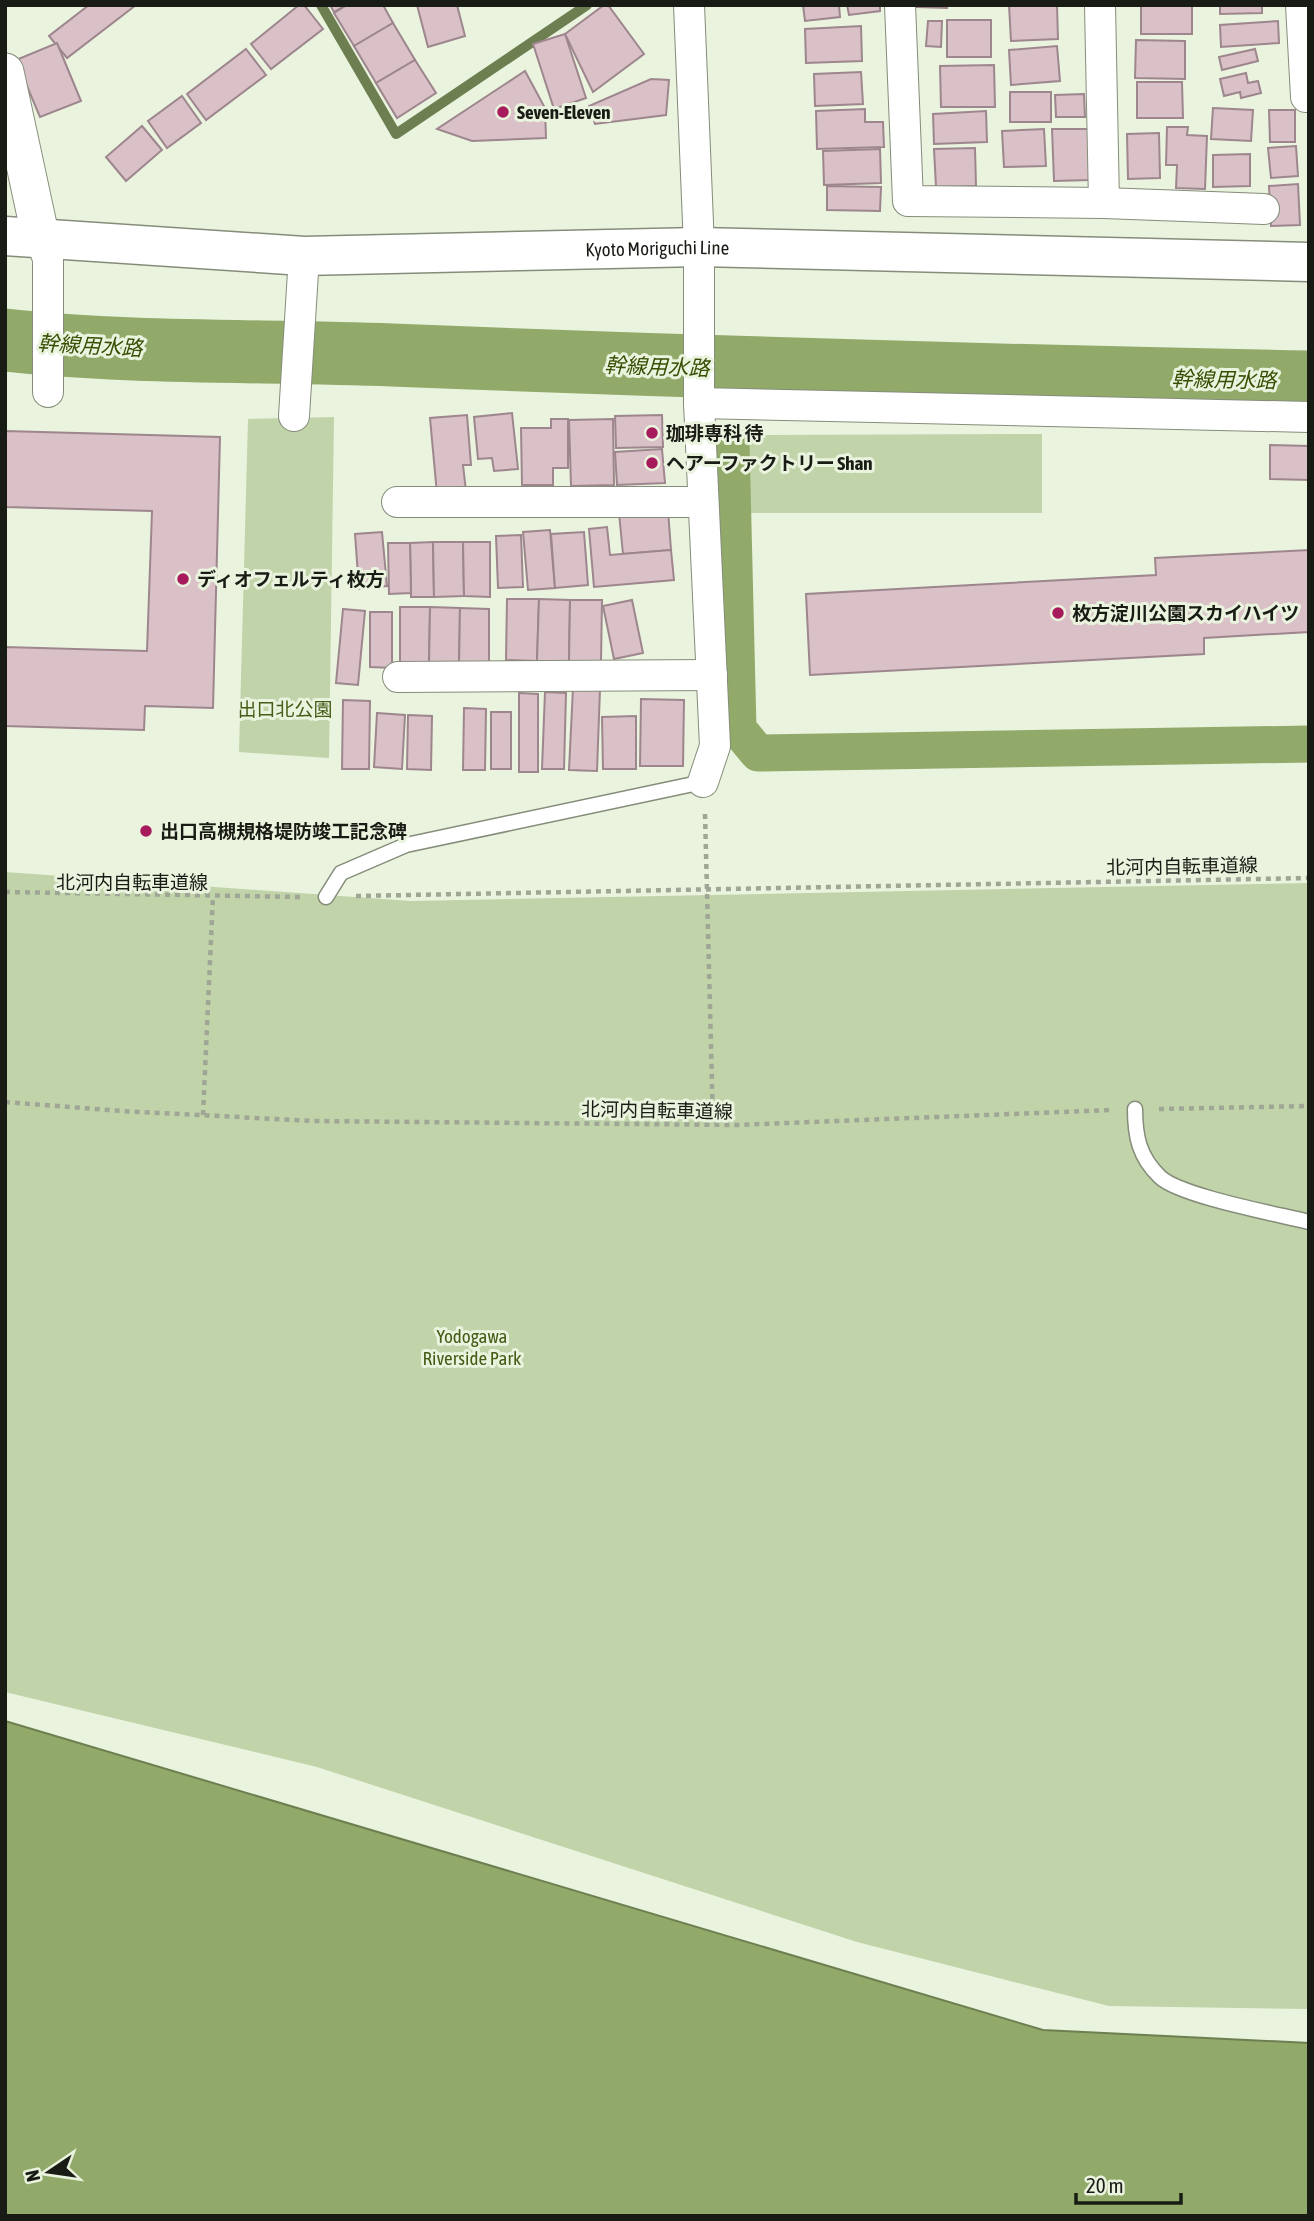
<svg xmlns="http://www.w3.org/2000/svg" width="1314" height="2221" font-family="'Asap Condensed','Noto Sans JP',sans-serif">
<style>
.green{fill:#c1d3a9}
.water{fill:#91aa6a;stroke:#6d7f50;stroke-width:2}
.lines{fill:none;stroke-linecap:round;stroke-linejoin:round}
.stream{stroke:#6d7f50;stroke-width:10}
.canal{stroke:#91aa6a;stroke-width:37}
.river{stroke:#91aa6a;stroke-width:63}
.building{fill:#d9c1c7;stroke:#9d868d;stroke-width:2}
.service-casing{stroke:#858d7a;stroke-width:17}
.minor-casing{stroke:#858d7a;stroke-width:32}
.tertiary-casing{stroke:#858d7a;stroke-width:39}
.primary-casing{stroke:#858d7a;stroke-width:41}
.path{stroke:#9fa696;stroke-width:4.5;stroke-dasharray:5 5;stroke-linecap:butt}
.service{stroke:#fff;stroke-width:14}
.minor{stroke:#fff;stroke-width:30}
.tertiary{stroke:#fff;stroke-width:37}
.primary{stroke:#fff;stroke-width:38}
.poi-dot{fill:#a71b5d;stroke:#eaf3de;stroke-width:2.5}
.labels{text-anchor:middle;stroke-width:6;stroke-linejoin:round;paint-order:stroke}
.poi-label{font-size:19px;font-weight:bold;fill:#191c15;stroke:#eaf3de;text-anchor:start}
.street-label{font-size:19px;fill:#191c15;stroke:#eaf3de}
.park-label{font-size:19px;fill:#465d18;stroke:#eaf3de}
.water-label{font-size:21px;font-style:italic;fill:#384e03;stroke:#eaf3de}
</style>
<rect width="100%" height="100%" fill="#eaf3de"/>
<!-- green -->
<g class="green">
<polygon points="334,417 329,758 239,752 248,419"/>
<polygon points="1042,434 1042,513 744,513 744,435"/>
<polygon points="5,872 411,901 1309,883 1309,2009 1109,2006 857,1942 317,1767 5,1692"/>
</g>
<!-- water -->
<polygon class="water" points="5,1721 1043,2030 1309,2043 1309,2216 5,2216"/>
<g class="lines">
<!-- stream -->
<g class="stream">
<polyline points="321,5 396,134 587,5"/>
<polyline points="731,369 733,381"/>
</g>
<!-- canal -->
<polyline class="canal" points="731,444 738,729 758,753 1309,744"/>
<!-- river -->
<path class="river" d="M5,340C133,354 263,350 392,355C697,367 1003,376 1309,382"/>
</g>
<!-- building -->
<g class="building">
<polygon points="89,5 136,5 67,58 49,36"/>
<polygon points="299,5 304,5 323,29 271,69 251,44"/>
<polygon points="330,5 346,5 334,12"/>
<polygon points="347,5 383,5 393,23 354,46 334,13"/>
<polygon points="417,5 457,5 465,36 428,47"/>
<polygon points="604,5 608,5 644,54 593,92 565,34"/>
<polygon points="803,5 839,5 840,17 805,21"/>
<polygon points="847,5 880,5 880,11 849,15"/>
<polygon points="917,5 947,5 947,8 917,7"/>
<polygon points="1009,5 1057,5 1058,39 1011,41"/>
<rect x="1141" y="5" width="51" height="29"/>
<polygon points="1220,5 1262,5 1262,13 1220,14"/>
<rect x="947" y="20" width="44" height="37"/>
<polygon points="928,21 942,21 941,47 926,46"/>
<polygon points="1278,21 1279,43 1221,47 1220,25"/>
<polygon points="393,23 415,60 376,83 354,46"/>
<polygon points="861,26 862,61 806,63 805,29"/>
<polygon points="565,34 586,98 554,109 533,44"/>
<polygon points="1136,40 1185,41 1185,79 1135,78"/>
<polygon points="57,43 81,101 40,117 16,60"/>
<polygon points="1057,46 1060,81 1011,85 1009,50"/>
<polygon points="246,49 266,75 206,120 187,94"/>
<polygon points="1255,49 1258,61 1222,70 1219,57"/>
<polygon points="415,60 436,93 397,118 376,83"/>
<polygon points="994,65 995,107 941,107 940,66"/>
<polygon points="525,71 545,108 546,138 472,141 437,129"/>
<polygon points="861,72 863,104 815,106 814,74"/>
<polygon points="1246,73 1248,83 1258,81 1261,93 1241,98 1240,92 1224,96 1220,79"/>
<polygon points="651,79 669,80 666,115 595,124 589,106"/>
<polygon points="1137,82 1182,82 1183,118 1137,118"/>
<rect x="1010" y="92" width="41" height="30"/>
<polygon points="1084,94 1085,117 1056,117 1055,95"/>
<polygon points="182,96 201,123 167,148 148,121"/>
<polygon points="1213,108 1253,110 1251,141 1211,139"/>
<polygon points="865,109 865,122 883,122 884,147 817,149 816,111"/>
<polygon points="1269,110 1295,110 1295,142 1270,142"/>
<polygon points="986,111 987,142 934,144 933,114"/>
<polygon points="142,126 162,150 126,181 106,157"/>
<polygon points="1167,127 1188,127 1187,135 1207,136 1205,189 1176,188 1177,165 1166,165"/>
<polygon points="1044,129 1046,166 1004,167 1002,131"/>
<polygon points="1052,129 1088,129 1090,180 1054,181"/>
<polygon points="1159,133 1160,178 1128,179 1127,134"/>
<polygon points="1296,146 1298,176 1271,178 1268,148"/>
<polygon points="975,148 976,186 936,187 934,149"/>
<polygon points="880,149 881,183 824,185 823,151"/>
<polygon points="1250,154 1250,186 1213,187 1213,155"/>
<polygon points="1298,184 1300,225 1271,226 1269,186"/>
<polygon points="827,186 881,187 880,211 827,210"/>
<polygon points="512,413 518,469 494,471 492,458 478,459 474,417"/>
<polygon points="467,415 471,465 463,465 466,491 437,494 430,418"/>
<polygon points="662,415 663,447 616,448 615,416"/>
<polygon points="551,419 568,419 568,468 553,468 553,485 522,485 521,428 551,428"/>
<polygon points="613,419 614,485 571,486 569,420"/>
<polygon points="5,431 220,437 213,708 145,706 144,730 5,726 5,647 147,651 152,511 5,507"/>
<polygon points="1270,445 1309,446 1309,480 1270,479"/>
<polygon points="662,449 665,483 617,485 615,452"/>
<polygon points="668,510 671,550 623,554 619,513"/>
<polygon points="607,527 610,555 671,550 674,580 594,587 589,529"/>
<polygon points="550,530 555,588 528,590 523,532"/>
<polygon points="382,532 387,586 359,589 355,534"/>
<polygon points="584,532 588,585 555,588 551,534"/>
<polygon points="521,535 523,587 498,588 496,536"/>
<polygon points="433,542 434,597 411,597 410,543"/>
<polygon points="433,542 463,542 464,596 434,597"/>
<polygon points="463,542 490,542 490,597 464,596"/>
<polygon points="388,543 410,543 411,593 389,594"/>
<polygon points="1309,550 1309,632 1204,638 1204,654 810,675 806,594 1156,575 1155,558"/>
<polygon points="507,599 539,599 537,661 506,660"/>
<polygon points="539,599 570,600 569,661 537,661"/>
<polygon points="570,600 602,600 601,662 569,661"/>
<polygon points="632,600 643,653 614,659 603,606"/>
<polygon points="400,607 430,607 429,665 400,665"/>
<polygon points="430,607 460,608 459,666 429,665"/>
<polygon points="460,608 489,609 489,667 459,666"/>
<polygon points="343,609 365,611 358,685 336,683"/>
<polygon points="370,612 392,612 392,668 370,667"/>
<polygon points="573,688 600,689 597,771 569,770"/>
<polygon points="545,692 566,693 564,769 542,769"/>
<polygon points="519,693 538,694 538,772 519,772"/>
<polygon points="641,699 684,700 683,766 640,766"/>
<polygon points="343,700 370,701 369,769 342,769"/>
<polygon points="464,708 486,709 485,770 463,770"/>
<rect x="491" y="712" width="20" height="57"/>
<polygon points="377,713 405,715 402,769 374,767"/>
<polygon points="408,715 432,716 431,770 407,769"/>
<polygon points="636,716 636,769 603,769 602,717"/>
</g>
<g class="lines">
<defs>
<g id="service">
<polyline points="326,897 341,873 406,845 703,782"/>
<path d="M1135,1109C1135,1136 1139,1157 1160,1177C1180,1196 1277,1214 1309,1222"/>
</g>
<g id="minor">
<polyline points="689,5 699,247 699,403 715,746 703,782"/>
<polyline points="900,5 908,201 1104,203 1264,209"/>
<polyline points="1100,5 1104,203"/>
<polyline points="1301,5 1306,97"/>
<polyline points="41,239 48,259 48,392"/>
<polyline points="699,403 1309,417"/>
<polyline points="294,416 304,256"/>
<polyline points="397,502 703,502"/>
<polyline points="398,677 712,675"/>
</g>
<polyline id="tertiary" points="5,72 41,239"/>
<g id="primary">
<path id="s1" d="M5,236L304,256L699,247L1309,262"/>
</g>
</defs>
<!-- service casing -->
<use href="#service" class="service-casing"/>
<!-- minor casing -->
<use href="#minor" class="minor-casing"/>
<!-- tertiary casing -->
<use href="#tertiary" class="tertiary-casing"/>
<!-- primary casing -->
<use href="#primary" class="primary-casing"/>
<!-- path -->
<g class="path">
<polyline points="705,814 713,1124"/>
<polyline points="5,892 302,897"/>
<polyline points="356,896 1309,878"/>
<polyline points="5,1102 122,1111 314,1121 737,1125 1112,1110"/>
<polyline points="1159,1109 1309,1106"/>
<polyline points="203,1115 213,896"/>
</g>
<!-- service -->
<use href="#service" class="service"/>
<!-- minor -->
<use href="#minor" class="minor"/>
<!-- tertiary -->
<use href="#tertiary" class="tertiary"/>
<!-- primary -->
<use href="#primary" class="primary"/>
</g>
<!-- markers -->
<g class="poi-dot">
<circle cx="503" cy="112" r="7"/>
<circle cx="652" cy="433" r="7"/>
<circle cx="652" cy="463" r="7"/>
<circle cx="183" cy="579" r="7"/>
<circle cx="1058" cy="613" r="7"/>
<circle cx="146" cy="831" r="7"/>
</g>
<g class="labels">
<!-- poi labels -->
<g class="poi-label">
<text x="517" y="119">Seven-Eleven</text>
<text x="666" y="440">珈琲専科 待</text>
<text x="666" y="470">ヘアーファクトリー Shan</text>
<text x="197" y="586">ディオフェルティ枚方</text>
<text x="1072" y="620">枚方淀川公園スカイハイツ</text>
<text x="160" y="838">出口高槻規格堤防竣工記念碑</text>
</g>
<!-- street labels -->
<g class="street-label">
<text dy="7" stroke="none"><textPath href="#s1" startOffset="653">Kyoto Moriguchi Line</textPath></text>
<text transform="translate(1182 866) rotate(-1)" y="7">北河内自転車道線</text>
<text x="132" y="889">北河内自転車道線</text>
<text transform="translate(657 1110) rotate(1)" y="7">北河内自転車道線</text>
</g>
<!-- park labels -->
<g class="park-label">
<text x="285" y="716">出口北公園</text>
<text x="472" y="1343">Yodogawa<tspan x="472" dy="22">Riverside Park</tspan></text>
</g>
<!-- water labels -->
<g class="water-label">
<text transform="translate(90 346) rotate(3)" y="7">幹線用水路</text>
<text transform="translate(657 367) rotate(2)" y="7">幹線用水路</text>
<text transform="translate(1224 380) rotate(1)" y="7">幹線用水路</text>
</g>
</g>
<!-- border -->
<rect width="1314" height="2221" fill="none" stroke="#191c15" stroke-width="14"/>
<!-- north arrow -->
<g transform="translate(49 2172) rotate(257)" stroke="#eaf3de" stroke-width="5" paint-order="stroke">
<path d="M0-5L12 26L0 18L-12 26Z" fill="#191c15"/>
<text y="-10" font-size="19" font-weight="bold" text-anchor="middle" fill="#191c15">N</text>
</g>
<!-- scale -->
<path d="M1076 2193v10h105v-10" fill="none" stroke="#191c15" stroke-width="3.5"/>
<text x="1086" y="2193" font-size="21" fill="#191c15" stroke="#eaf3de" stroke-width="5" paint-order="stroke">20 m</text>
</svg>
